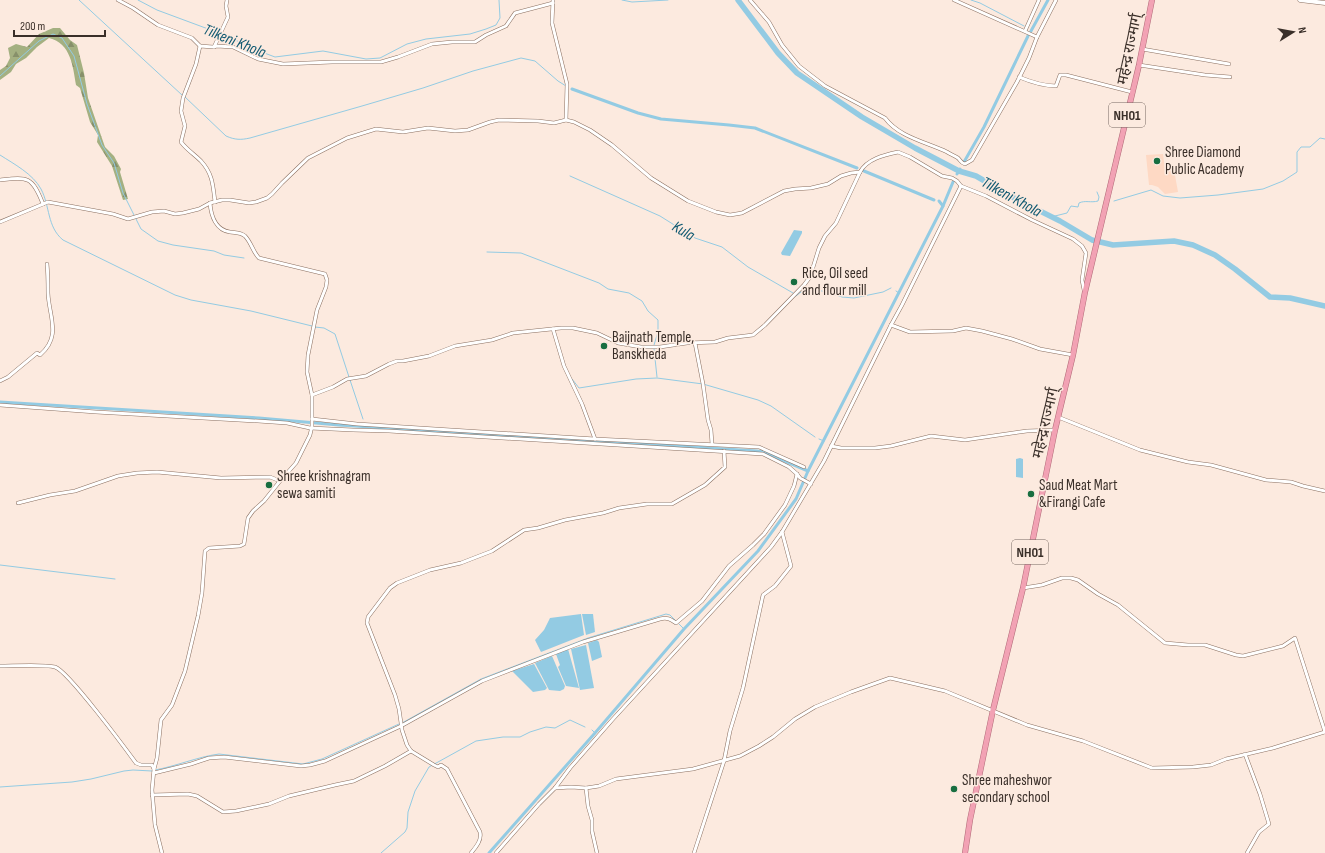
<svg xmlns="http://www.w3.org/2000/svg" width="1325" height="853" font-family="'Sofia Sans Condensed','Noto Sans Devanagari',sans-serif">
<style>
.built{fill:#fed9c4}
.forest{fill:url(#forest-firs)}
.water{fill:#93cbe3}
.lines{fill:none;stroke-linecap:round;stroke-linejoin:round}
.stream{stroke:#93cbe3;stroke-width:1}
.canal{stroke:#93cbe3;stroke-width:3}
.river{stroke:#93cbe3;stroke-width:5.5}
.minor-casing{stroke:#8b7061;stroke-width:4}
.tertiary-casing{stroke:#8b7061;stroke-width:5}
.trunk-casing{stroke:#b06a77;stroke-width:6}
.minor{stroke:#fff;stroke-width:3}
.tertiary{stroke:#fff;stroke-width:4}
.trunk{stroke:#f2a2b4;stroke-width:5}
.poi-dot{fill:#186e40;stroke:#fceadf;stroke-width:1.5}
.labels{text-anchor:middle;stroke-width:3;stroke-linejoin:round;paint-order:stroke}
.shield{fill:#fceadf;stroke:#746760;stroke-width:1}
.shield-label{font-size:14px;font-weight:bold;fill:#3a2f29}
.street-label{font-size:15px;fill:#3a2f29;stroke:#fceadf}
.poi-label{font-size:15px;fill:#3a2f29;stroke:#fceadf;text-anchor:start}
.water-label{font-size:16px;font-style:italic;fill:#115a72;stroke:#fceadf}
</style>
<defs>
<pattern id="forest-firs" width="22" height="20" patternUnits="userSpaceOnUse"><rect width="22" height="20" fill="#a4b081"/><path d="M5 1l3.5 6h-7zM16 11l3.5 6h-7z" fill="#87906a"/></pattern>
</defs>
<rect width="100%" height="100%" fill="#fceadf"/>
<!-- built -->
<polygon class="built" points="1163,154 1165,170 1174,170 1178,192 1165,194 1158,187 1152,185 1149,185 1146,155"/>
<!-- forest -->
<path class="forest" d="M53,28H60L70,40L77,45L84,73L88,98L105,147L114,156L121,169L120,172L128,199L123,200L112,166L97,142L98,135L90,122L80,88L76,85C73,67 71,43 49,38L37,47L26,58L16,64L11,72L0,80V70L6,66L10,58L8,48L16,44L27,47L39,34Z"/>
<!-- water -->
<g class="water">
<polygon points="794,230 802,231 802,233 790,256 782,255 781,253"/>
<polygon points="1020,458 1023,459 1023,478 1016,477 1016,459"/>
<polygon points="581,614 584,635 541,652 535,640 544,630 550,618"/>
<polygon points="582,614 593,614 595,632 586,635"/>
<polygon points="597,640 599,642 602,657 592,661 588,643"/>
<polygon points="586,645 594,688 580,690 571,649"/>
<polygon points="568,649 579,688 566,686 558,667 560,665 556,654"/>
<polygon points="552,656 565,686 564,689 560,691 549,690 535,663"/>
<polygon points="534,664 547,688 545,690 533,692 512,671"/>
</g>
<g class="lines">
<!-- stream -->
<g class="stream">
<polyline points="79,0 182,95"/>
<polyline points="138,0 157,10 219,33"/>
<polyline points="622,0 632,2 668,0"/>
<polyline points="971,0 980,3 1024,26"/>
<polyline points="222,34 259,51 275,57 323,51 366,59 380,58 407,44 426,39 470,34 486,29 496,25 500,18 499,0"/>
<polyline points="0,76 39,41 53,34 62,38 74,56 87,104 102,145 114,163 123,193 141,229 158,241 173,245 214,251 224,255 244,258"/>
<path d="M185,97L226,136C235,140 241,140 250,138L362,106L423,88L473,71L521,58L535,61L558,81L566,86"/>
<path d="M0,155C14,164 33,174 41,189C50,206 47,227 63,240L175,295L191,300L251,311L312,326"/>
<polyline points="570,176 660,216 695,238 722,247 748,267 793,293"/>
<polyline points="1114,201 1151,190 1163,196 1180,198 1218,195 1263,189 1283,181 1297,172 1297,152 1301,147 1310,147 1320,138 1325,139"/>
<path d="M1051,217L1067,213L1071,206L1078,207L1079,203C1085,200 1091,203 1098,201L1099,197L1097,192"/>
<polyline points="487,252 521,253 599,283 608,289 629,293 642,301 648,311 658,320 658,332 654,345"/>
<polyline points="896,291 899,293"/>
<polyline points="796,296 806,288 827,292 842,297 854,298 883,292 891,288"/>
<polyline points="315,327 324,328 335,334 349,377"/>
<polyline points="654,349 657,377"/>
<polyline points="572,379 579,388 636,379 657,378 703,384 758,400 771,406 815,437"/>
<polyline points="350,380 363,419"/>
<polyline points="819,439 824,441"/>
<polyline points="0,565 115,579"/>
<polyline points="679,624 684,629"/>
<polyline points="402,723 481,679 588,638 666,614 670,615 676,621"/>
<polyline points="592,730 595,733"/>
<path d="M155,770C177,766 197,757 219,754L303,764L322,759L399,724"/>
<polyline points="0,787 72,782 91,779 124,771 133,770 152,771"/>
<polyline points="381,853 405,832 407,828 408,812 415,791 429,767 476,741 503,737 520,737 530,732 546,727 555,728 570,720 585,727"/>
</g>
<!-- canal -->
<g class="canal">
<polyline points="1031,31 1048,0"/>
<polyline points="572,89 638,113 661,119 729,125 755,128 857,168"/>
<polyline points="964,162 984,127 1028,36"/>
<polyline points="864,171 934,200"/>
<polyline points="957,174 960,169"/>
<polyline points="939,201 943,206"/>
<polyline points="0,402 259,418 339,425 757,451 764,452 808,471"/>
<polyline points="489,853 595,733 684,629 758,551 796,499 808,471 943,206 953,182"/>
</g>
<!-- river -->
<polyline class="river" points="738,0 778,53 797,73 862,117 915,148 959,171 976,176 1014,198 1060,221 1092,240 1113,245 1174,241 1193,245 1215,255 1235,269 1270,297 1290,298 1325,306"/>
<defs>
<g id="minor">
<polyline points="118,0 133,8 158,25 192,38 200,46"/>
<polyline points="553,0 552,23 567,84 566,120"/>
<path d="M750,0L769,22L782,45L799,66L825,86L885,118C899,137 926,142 947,152C950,154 955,156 958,158C961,161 961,163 965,164L972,160L1017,82L1029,58L1037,37L1056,0"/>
<polyline points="954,0 1037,37"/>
<polyline points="1025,31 1039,0"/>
<polyline points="214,47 228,17 226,6 227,0"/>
<polyline points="1142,49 1229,64"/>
<polyline points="1139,65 1205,75 1230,77"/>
<path d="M1019,77C1031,82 1043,86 1056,86L1060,75H1066L1132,92"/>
<path d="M0,180C28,177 32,176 43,204"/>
<path d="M215,202C213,186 213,174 201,161C194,154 187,150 181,142L185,126L181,111L183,98L196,64L200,46L213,47L217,46L233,47L258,59L283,64L332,62H381L398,57L432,44L452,42H475L486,35L506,26L515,13L553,3"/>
<path d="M0,222L48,202L113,214L128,219L152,212L164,211L175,214L183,213L199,209L210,203L222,200H230L249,203L256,202L267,198L272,194L282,183L308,158L347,138L376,129L403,132L428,128L455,131L468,130L490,122L499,120L538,121L554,123L566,120L574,122L590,130L612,145L651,178L688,201L716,212L730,215L742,213L784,191L795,189L811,188L828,184L841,176L851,173L860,172C867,159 884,155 898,152L910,157L942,176L952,178L957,181L961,186L986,196L1032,220L1073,239L1082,246L1086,253L1082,280L1084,290"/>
<polyline points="891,325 910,332 953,331 966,328 982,331 1012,339 1040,349 1073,355"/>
<polyline points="553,329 564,366 582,404 595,439"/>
<polyline points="695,343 703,384 708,420 711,430 712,444"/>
<path d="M0,381L8,377L37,353L40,355C62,336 49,317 48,293C48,283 48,274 47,264"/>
<polyline points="312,395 333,387 347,379 366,376 389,364 397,361 403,361 429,356 455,346 492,340 513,333 561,328 573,328 597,333 618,343 641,347 660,347 687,343 715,342 728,338 753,335 765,325 804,285 810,277 819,248 825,236 836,223 860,172"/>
<polyline points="0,405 96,412 258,421 287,423 310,428 353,430 389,431 763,454 789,467 797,474 800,478 811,484"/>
<polyline points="1058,417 1140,450 1188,462 1211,465 1266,480 1291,482 1303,486 1325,491"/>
<polyline points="312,419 357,424 595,439 759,447 804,467"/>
<polyline points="831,446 841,448 875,448 891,446 931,436 965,440 1027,431 1055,430"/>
<polyline points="18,503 50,495 75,491 118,476 137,473 157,472 221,478 270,477 280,481"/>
<polyline points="1023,588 1042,585 1062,578 1071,578 1078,580 1098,594 1118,605 1165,643 1188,645 1205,645 1236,655 1243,656 1283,646 1295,638 1325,732"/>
<path d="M0,666C13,666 44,664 55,667C68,671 125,748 136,763L141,765H152L154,769"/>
<polyline points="1245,754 1260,794 1269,824 1259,832 1247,853"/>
<path d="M154,773L191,764L209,758L224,757L301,766L310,765L325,761L401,726L482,681L583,642L660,619C667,617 670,619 676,623L702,601L729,566L753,545L764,534L785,505L794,486L797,474"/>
<polyline points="555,788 571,787 586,788 599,786 616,779 693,769 740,756 759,746 773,737 795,719 815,707 851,692 890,678 945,691 1027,725 1083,741 1152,768 1193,767 1211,765 1226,759 1273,748 1325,732"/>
<polyline points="586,788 588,806 592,820 592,831 597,853"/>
<polyline points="152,795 188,794 197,796 223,812 236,811 269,804 289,796 335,785 354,781 385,766 411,751"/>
<path d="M162,853L155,825L152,790L154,769L157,758L161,720L172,705L185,671L198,616L202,593L205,551L209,548L240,546L244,544L248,518L253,511L264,501L280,481L296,463L310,435L312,426V395L307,372L308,355L317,310L326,287L327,280L325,274L259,258C253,252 251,242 245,236C240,232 236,233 230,232C216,230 211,216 210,203"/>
<path d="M471,853C476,847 482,840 480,832L447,769L441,765L438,767L434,765L411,751L407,745L402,730L399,709L395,695L367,623L368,617L390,588L397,583L430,570L461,563L492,551L524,530L538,528L565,520L603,513L619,508L647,504H672L705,485L725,467L724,451"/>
<polyline points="496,853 539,804 555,788 570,768 613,719 771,547 782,532 824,461 891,325 902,305 961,186"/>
<polyline points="694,853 724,761 730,731 743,688 763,595 775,586 791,566 782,532"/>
</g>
<polyline id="tertiary" points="1300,0 1325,3"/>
<polyline id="trunk" points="965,853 970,820 993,710 1023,588 1055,430 1073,355 1085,292 1139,65 1152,0"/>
</defs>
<!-- minor casing -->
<use href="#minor" class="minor-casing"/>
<!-- tertiary casing -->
<use href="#tertiary" class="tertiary-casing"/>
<!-- trunk casing -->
<use href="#trunk" class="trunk-casing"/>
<!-- minor -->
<use href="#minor" class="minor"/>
<!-- tertiary -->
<use href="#tertiary" class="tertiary"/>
<!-- trunk -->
<use href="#trunk" class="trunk"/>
</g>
<!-- markers -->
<g class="poi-dot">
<circle cx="1157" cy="161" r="4"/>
<circle cx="794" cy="282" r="4"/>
<circle cx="604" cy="346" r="4"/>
<circle cx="269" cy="485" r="4"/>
<circle cx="1031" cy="494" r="4"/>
<circle cx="954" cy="789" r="4"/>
</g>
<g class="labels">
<!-- shield labels -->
<g class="shield">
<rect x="1109" y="103" width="36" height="24" rx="3"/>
<rect x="1012" y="540" width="36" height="24" rx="3"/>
</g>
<g class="shield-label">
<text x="1127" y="120">NH01</text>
<text x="1030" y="557">NH01</text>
</g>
<!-- street labels -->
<g class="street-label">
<text transform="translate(1129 49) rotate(-78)" y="5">महेन्द्र राज्मार्ग्</text>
<text transform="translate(1045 423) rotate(-77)" y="5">महेन्द्र राज्मार्ग्</text>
</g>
<!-- poi labels -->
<g class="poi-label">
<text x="1165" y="157">Shree Diamond<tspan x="1165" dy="17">Public Academy</tspan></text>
<text x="802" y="278">Rice, Oil seed<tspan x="802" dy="17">and flour mill</tspan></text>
<text x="612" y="342">Baijnath Temple,<tspan x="612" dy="17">Banskheda</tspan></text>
<text x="277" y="481">Shree krishnagram<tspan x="277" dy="17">sewa samiti</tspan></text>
<text x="1039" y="490">Saud Meat Mart<tspan x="1039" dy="17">&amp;Firangi Cafe</tspan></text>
<text x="962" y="785">Shree maheshwor<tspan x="962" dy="17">secondary school</tspan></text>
</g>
<!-- water labels -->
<g class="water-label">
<text transform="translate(235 40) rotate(22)" y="6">Tilkeni Khola</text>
<text transform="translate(1012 196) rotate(29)" y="6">Tilkeni Khola</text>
<text transform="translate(684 230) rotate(30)" y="6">Kula</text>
</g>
</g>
<!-- north arrow -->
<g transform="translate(1293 32) rotate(79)" stroke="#fceadf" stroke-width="3" paint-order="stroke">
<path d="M0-3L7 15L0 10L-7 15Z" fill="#3a2f29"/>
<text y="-6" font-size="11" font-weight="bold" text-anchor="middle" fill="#3a2f29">N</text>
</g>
<!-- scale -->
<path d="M14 30v6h91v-6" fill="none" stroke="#3a2f29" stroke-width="2"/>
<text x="20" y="30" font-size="12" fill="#3a2f29" stroke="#fceadf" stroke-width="3" paint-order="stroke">200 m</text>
</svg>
